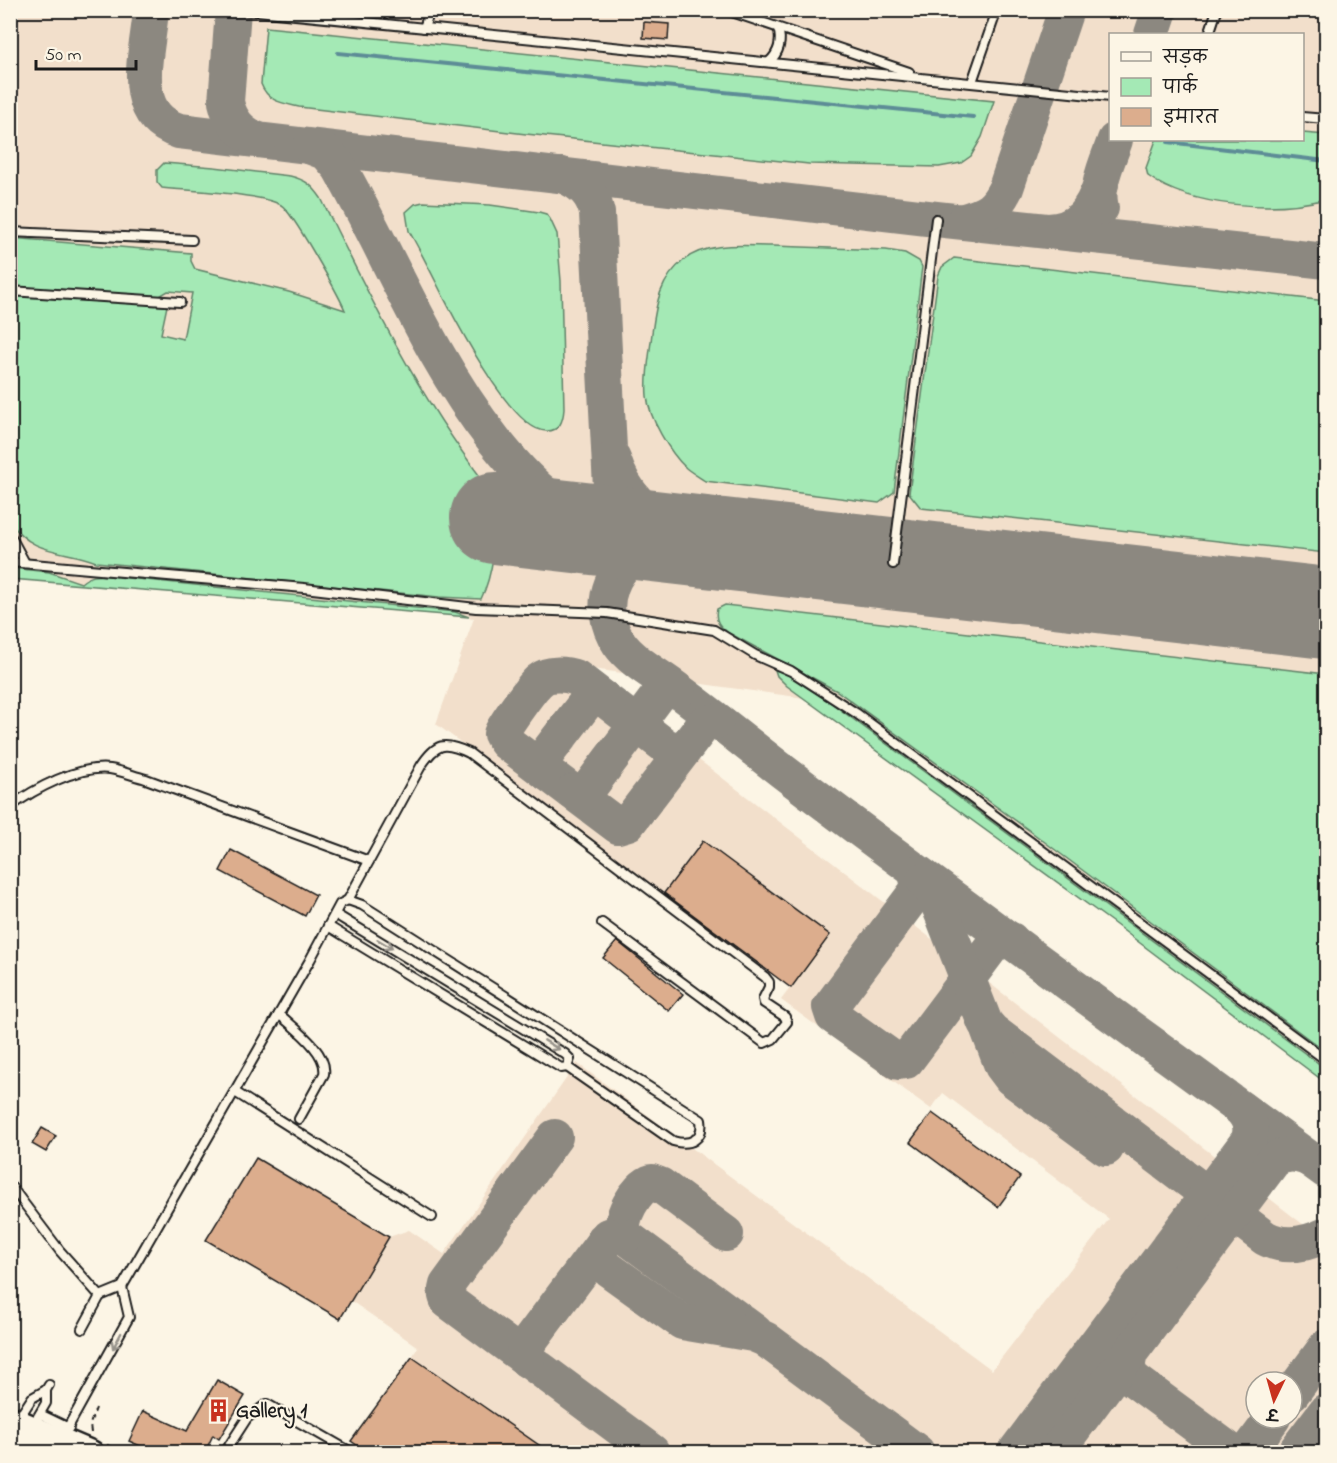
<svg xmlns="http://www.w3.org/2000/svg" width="1337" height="1463" font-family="'Indie Flower','Playpen Sans Deva',sans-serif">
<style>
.built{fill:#f2dfcb;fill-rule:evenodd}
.green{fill:#a4e9b5;stroke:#608268;stroke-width:1.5}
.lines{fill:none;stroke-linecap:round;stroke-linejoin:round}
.stream{stroke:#5d8c96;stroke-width:4}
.taxiway{stroke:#8c8880;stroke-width:36}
.runway{stroke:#8c8880;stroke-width:92}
.building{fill:#dcad8d;stroke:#1c1c1c;stroke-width:1.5}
.lane-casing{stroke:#1c1c1c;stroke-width:12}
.secondary-casing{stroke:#1c1c1c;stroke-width:26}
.path{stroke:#1c1c1c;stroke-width:2;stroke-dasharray:6 4.5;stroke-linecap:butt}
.lane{stroke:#fcf5e5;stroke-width:8}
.secondary{stroke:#fcf5e5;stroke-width:21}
.oneway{stroke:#97938b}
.labels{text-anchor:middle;stroke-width:4.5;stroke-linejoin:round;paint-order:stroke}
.poi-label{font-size:21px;font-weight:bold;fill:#1c1c1c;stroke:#fcf5e5;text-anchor:start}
</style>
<rect width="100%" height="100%" fill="#fcf5e5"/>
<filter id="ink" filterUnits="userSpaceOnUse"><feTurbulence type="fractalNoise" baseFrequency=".0167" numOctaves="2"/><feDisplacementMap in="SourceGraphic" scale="12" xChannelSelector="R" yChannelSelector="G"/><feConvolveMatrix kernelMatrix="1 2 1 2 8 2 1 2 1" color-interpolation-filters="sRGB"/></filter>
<g filter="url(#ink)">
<!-- built -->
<path class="built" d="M10,11H1326V1083L1112,922L804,698L578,667L1326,1242V1452H538L541,1447L412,1357L418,1347L351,1301L389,1237L409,1230L444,1254L577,1063L992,1370L1109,1219L943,1093L931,1109L781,1000L830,935L703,841L663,894L436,724L474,618L11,579ZM1110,34H1302V140H1110ZM1256,1382H1292V1418H1256Z"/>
<!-- green -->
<g class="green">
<path d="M266,27L994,101L982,137L971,156L961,163L939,167L809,164L526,134L299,107C282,103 268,102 261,84Z"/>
<path d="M1303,133L1326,135V199C1276,212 1192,208 1148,176L1146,168L1156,140H1302Z"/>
<path d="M164,163L214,167L290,176C306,180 312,185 321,198C369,296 418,396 485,483L499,485C496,521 497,567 481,599L439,597L96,562C65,549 31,556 10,521L11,294L167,306L161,334L183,339L192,293L168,291L158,297L11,289V238L191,253V261L195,269L289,292L345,310C338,294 292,211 281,205C260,193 189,191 162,188L157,182V170Z"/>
<path d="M423,202L490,205L539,212L546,214L550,219L557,234L561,281L564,409C563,421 560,431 547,431C513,433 458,325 443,296C432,274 421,252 409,231L406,212L415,204Z"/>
<path d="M773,246L886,250L905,253L919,261L922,267L894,492L879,503L705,481C699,477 692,473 686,468C670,453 649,418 647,396C645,376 650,353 652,333C656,303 660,279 684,260C707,241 745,246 773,246Z"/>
<polygon points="954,258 1326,301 1326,553 921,508 909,493 938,276 942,267"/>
<path d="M11,568L49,572L81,583C90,575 97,575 108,576L455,612L469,617L11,579Z"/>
<path d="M725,605L1326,674V1052L1030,831L837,691L729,633C720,627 714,621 717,609Z"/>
<polygon points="775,670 786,673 830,702 1326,1069 1326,1083 1112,922 787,686 777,676"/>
</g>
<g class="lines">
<!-- stream -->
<g class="stream">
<polyline points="338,53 973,117"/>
<polyline points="1168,142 1326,161"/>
</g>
<!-- taxiway -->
<g class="taxiway">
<path d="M151,10C148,52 126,114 179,131L936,219L1326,261"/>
<path d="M233,10L226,102C230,121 240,132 258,140"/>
<polyline points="1152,34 1160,10"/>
<path d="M311,147L327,153L339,167C391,259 429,357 494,440C515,466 537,492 566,509C585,521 608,527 629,533"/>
<path d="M562,175C581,183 593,193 597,213L611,488L610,551"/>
<path d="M1101,208C1095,185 1108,161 1115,140"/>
<path d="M964,221C988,214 995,210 1006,188L1066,10"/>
<path d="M1048,231C1079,230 1092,210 1101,184"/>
<path d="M613,459C626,501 658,527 700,540"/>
<path d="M703,542C687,542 671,541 655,546C613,559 593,605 619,643C632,662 658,675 676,689C712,715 746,743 781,770C961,907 1145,1038 1326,1171"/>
<path d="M685,746L679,750L668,748L577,678C567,674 549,672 540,680C532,686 504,726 501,734L506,742L618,826L628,823L704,724L716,721"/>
<polyline points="547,773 542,765 545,756 588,700 595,696 603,698"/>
<polyline points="573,792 578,794 586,792 661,692 667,689 678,691"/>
<polyline points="916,873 919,888 830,1007 833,1016 895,1060 898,1062 906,1061 996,941 1006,938 1011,940"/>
<path d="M924,880L934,893L985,1023L992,1031L1265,1238C1285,1249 1307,1244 1326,1235"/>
<polyline points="988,1029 1002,1066 1011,1078 1106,1148"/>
<path d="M555,1137L447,1285C445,1292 445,1295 448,1301L652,1452"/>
<path d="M726,1234L660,1185L652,1182C637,1186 616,1221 625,1236L755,1332"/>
<path d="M625,1236H614L604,1240C602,1249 598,1258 604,1266L682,1322L753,1334L765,1339L917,1452"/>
<polyline points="1130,1353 1127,1368 1133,1379 1232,1452"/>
<polyline points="527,1360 524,1355 525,1347 608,1236"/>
<polyline points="1292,1393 1326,1347"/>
<path d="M1015,1452L1248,1141C1253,1129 1250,1119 1241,1109"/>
<path d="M1052,1452L1059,1448L1274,1160C1286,1153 1296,1153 1309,1159"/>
<polyline points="1248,1452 1273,1418"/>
<polyline points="1295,1452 1326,1411"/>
</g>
<!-- runway -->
<polyline class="runway" points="496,518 1326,613"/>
</g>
<!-- building -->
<g class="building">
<polygon points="644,22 669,24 668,40 643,38"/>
<polygon points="703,841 830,935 791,988 664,893"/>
<polygon points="231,850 316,895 305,916 220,871"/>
<polygon points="617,941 683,994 669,1011 603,958"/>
<polygon points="932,1113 1020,1177 998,1207 910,1142"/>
<polygon points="42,1128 56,1136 46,1152 32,1144"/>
<polygon points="256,1158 389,1237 340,1319 206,1240"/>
<polygon points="412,1357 477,1402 549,1452 367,1452 351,1441"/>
<polygon points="217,1380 245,1396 219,1439 213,1435 205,1452 154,1452 129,1441 143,1411 187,1431"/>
</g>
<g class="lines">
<defs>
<g id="lane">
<polyline points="246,10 1110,97"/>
<polyline points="726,10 909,72"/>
<polyline points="424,28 430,10"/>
<polyline points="1209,34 1217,10"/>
<path d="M769,62C779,53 782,41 778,28"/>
<polyline points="972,82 997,10"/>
<polyline points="1302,117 1326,119"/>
<polyline points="10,232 192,240"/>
<polyline points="10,291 180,302"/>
<polyline points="10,535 25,563"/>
<polyline points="10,562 304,588 476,608 607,613 714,630 755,655 791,671 856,713 1326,1060"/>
<polyline points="893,564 936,219"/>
<path d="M10,807C34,789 79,765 110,769C122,771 134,776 146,779L369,861"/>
<path d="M348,900L421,766C436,743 444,741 469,753L765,977L769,982V987L763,999L764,1003L785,1017L787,1022L773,1039L764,1043L602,923"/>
<polyline points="328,926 561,1068 567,1067 570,1059 565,1054 335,914"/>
<path d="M279,1014C294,1028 328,1052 324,1074L299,1119"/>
<polyline points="235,1092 432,1217"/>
<polyline points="10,1185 60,1251 100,1296"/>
<path d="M82,1329L100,1296L122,1287L310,960L340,904L348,900L362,905L701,1120C704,1140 690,1146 673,1141L567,1067"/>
<polyline points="40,1414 69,1428"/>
<polyline points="19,1418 32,1398 46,1390"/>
<polyline points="33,1425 46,1403 46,1390 49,1385"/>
<polyline points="62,1438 129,1317 122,1287"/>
<polyline points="225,1452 247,1418 267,1404 351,1452"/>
</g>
<g id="secondary">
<polyline points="10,1417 92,1452"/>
<polyline points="10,1433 54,1452"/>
</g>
</defs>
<!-- lane casing -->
<use href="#lane" class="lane-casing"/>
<!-- secondary casing -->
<use href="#secondary" class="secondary-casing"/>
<!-- path -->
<g class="path">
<polyline points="10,1391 15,1385"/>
<polyline points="91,1433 90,1424 96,1408"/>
<polyline points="107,1445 121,1452"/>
</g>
<!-- lane -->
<use href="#lane" class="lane"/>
<!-- secondary -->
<use href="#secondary" class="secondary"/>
</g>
<!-- one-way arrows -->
<defs><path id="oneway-shaft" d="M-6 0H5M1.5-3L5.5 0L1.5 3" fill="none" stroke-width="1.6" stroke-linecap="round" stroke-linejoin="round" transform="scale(1.5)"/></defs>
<g class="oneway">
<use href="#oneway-shaft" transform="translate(385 944) rotate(31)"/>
<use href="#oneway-shaft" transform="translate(552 1045) rotate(31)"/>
<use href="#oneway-shaft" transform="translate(117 1341) rotate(118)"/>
</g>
</g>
<!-- icons -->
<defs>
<symbol id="building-bare" viewBox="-9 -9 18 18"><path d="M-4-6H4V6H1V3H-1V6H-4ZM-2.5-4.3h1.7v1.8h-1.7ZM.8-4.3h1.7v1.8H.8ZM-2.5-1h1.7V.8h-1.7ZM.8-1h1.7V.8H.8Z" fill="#c8321e" stroke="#fcf5e5" stroke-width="2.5" paint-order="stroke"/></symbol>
</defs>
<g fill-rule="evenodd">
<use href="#building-bare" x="202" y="1394" width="33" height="33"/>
</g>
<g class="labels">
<!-- poi labels -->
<g class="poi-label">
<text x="236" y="1417">Gallery 1</text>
</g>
</g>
<!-- margin -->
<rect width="1337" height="1463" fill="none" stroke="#fcf5e5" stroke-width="36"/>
<rect x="18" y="18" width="1301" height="1427" fill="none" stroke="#1c1c1c" stroke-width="2" filter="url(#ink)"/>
<!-- legend -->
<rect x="1109" y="33" width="195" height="108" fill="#fcf5e5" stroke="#a29e95" stroke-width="1.5"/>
<rect x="1121" y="52" width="30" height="9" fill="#fcf5e5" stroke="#a29e95" stroke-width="1.5"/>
<text x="1163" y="63" font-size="18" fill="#1c1c1c">सड़क</text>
<rect x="1121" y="78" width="30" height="18" fill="#a4e9b5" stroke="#a29e95" stroke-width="1.5"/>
<text x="1163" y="93" font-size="18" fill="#1c1c1c">पार्क</text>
<rect x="1121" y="108" width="30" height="18" fill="#dcad8d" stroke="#a29e95" stroke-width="1.5"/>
<text x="1163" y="123" font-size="18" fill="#1c1c1c">इमारत</text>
<!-- north arrow -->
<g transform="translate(1274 1400) rotate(185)"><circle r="28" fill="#fcf5e5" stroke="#a29e95" stroke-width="1.5"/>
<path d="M0-4.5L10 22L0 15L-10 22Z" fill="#c8321e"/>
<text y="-9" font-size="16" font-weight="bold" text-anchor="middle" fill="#1c1c1c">उ</text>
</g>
<!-- scale -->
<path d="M36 60v9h100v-9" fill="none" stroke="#1c1c1c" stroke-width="3"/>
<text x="45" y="60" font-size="18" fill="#1c1c1c" stroke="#fcf5e5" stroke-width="4.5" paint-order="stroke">50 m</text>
</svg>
